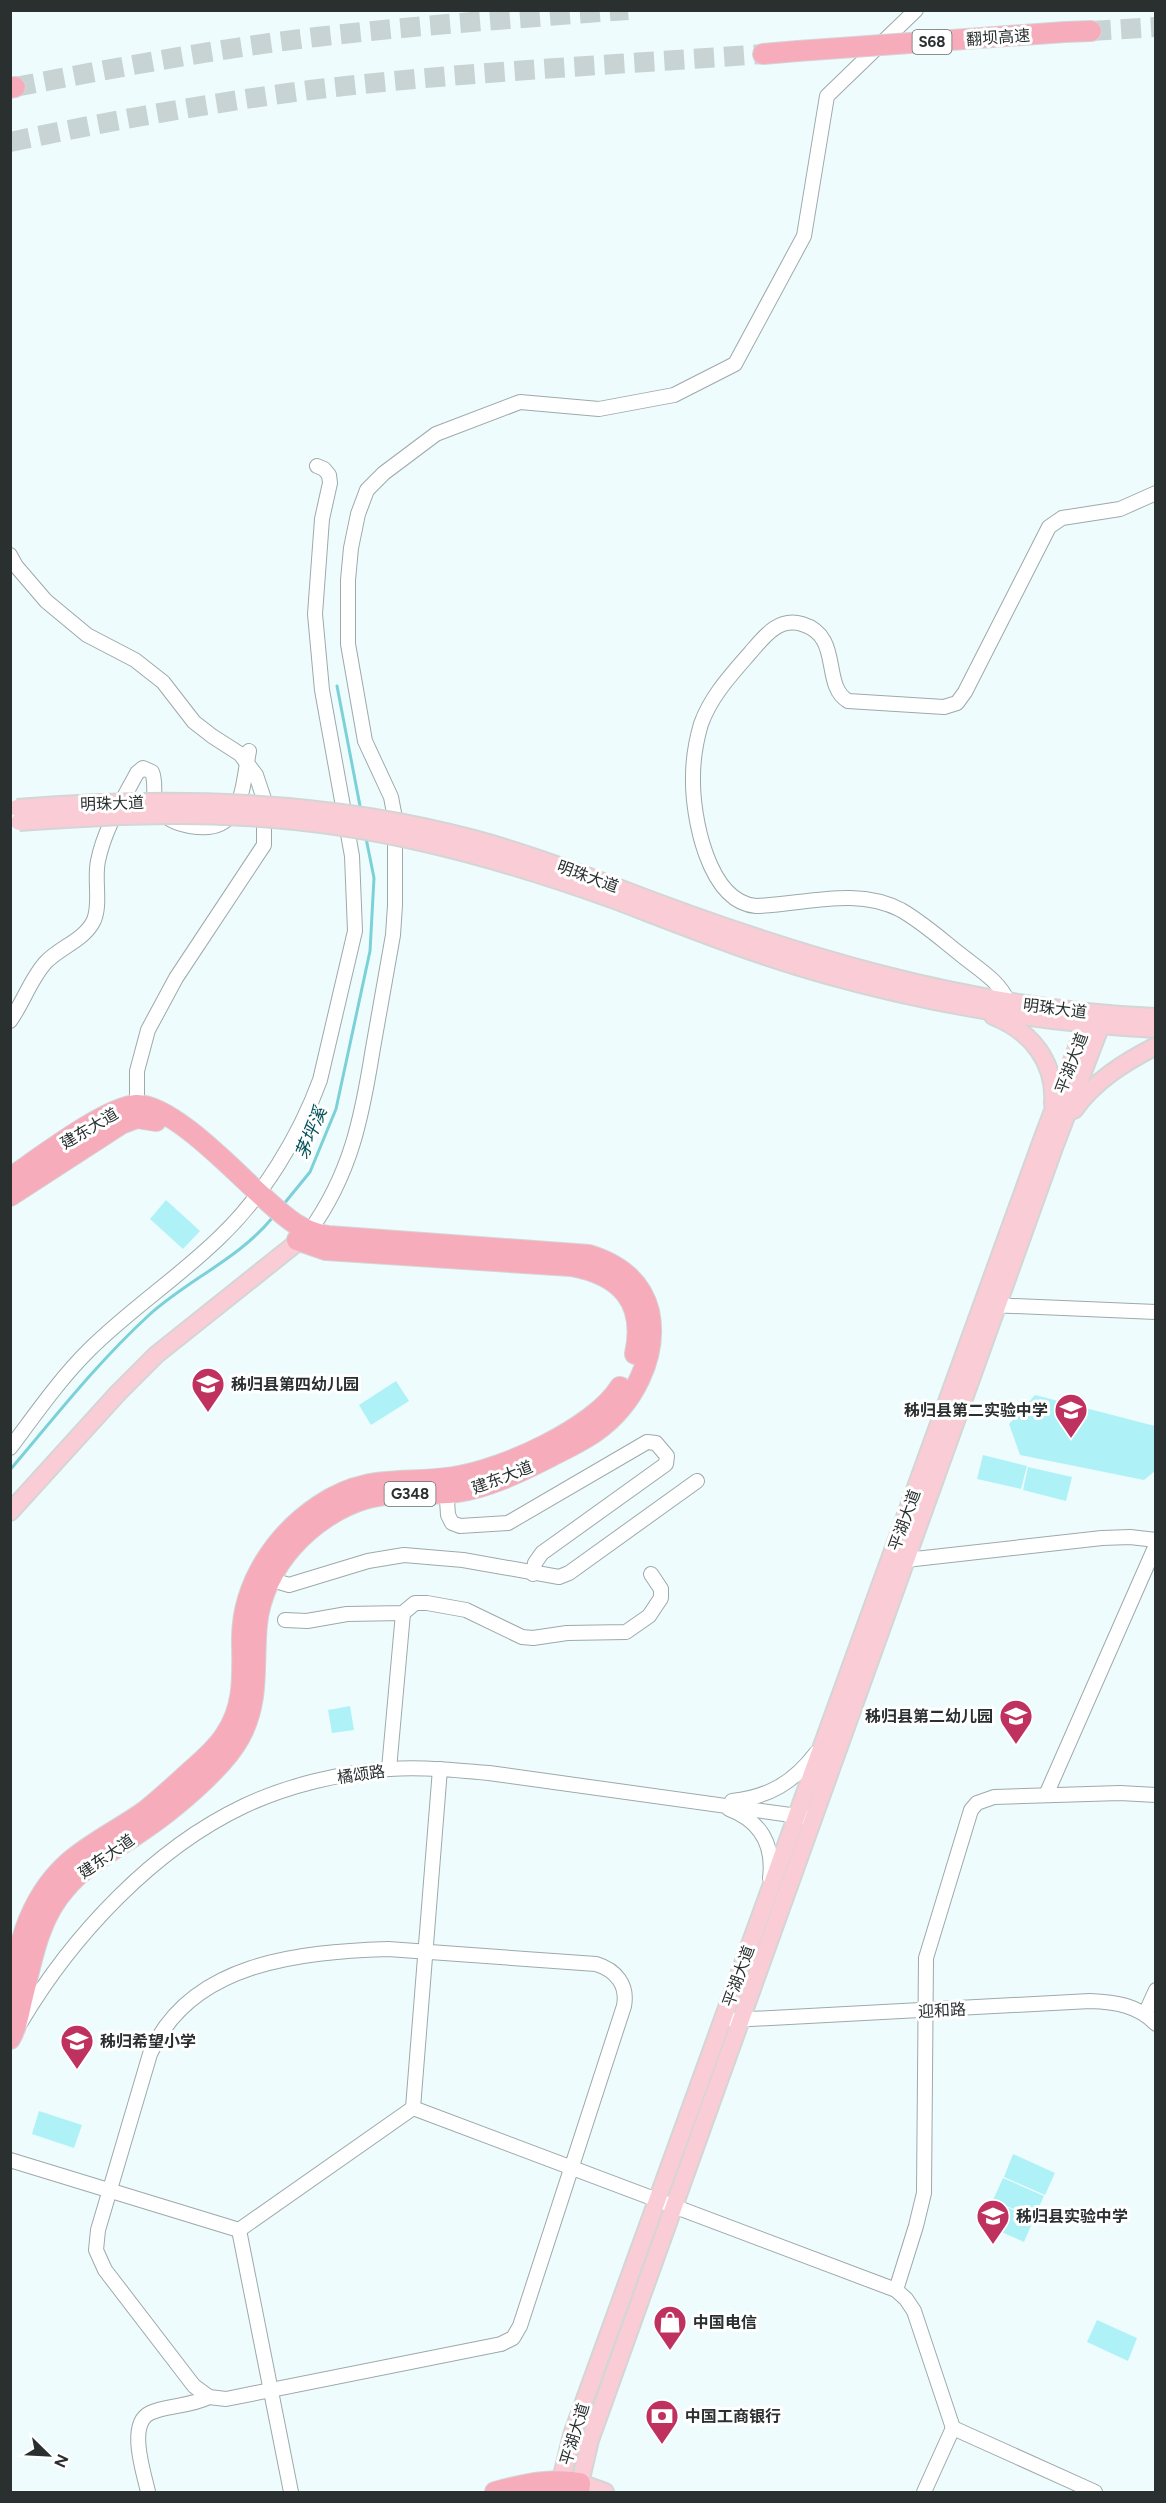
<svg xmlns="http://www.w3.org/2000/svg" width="1166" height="2503" font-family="Figtree,'Noto Sans SC',sans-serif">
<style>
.green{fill:#aef2f8}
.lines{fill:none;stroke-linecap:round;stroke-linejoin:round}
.stream{stroke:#7cd1d8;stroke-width:3}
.highway-tunnel{stroke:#c8d3d4;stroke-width:20;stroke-dasharray:20 10;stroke-linecap:butt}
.minor-casing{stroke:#9ea9aa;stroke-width:16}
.major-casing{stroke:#d4d5d5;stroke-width:20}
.highway-casing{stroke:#d4d5d5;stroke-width:22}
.minor{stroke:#fff;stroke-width:14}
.major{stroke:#facdd6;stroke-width:16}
.highway{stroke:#f7acbb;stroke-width:20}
.major-bridge-casing{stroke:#d4d5d5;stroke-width:20;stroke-linecap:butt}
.highway-bridge-casing{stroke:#d4d5d5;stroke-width:22;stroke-linecap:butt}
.major-bridge{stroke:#facdd6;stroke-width:16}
.highway-bridge{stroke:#f7acbb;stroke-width:20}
.labels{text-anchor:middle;stroke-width:6;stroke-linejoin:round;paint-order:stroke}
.shield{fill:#fff;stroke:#6a6d6d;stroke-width:1.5}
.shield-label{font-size:15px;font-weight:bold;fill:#2a2f2f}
.street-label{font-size:16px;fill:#2a2f2f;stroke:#fff}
.poi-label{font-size:16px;font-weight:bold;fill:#2a2f2f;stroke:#fff;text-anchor:start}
.water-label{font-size:18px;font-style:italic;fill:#025358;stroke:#fff}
</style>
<rect width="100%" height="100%" fill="#effcfd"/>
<!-- green -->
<g class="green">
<polygon points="166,1200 200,1231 183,1249 150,1219"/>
<polygon points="396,1381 409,1401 371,1425 359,1405"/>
<polygon points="1035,1395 1155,1426 1155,1471 1144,1480 1020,1455 1009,1424"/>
<polygon points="983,1455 1027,1466 1021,1489 977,1479"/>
<polygon points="1028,1467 1072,1477 1066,1501 1023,1490"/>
<polygon points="350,1706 354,1730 332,1733 328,1710"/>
<polygon points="39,2111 82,2125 74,2148 32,2134"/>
<polygon points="1013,2154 1055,2173 1045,2195 1004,2177"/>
<polygon points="1003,2178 1044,2196 1034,2218 993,2200"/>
<polygon points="993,2201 1034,2219 1024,2242 983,2224"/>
<polygon points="1097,2320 1137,2338 1128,2361 1087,2342"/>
</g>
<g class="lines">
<!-- stream -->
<g class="stream">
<polyline points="337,686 361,811"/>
<polyline points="283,1205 310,1172 336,1109 370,951 374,878 366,838"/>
<path d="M10,1470C55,1417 97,1363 148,1316C187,1280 239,1259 273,1217"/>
</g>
<!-- highway-tunnel -->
<g class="highway-tunnel">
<polyline points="1091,31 1156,27"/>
<path d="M15,87C115,68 215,49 316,37C419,25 524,18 628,10"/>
<path d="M10,142C109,121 210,103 310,90C460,72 612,65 763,54"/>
</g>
<defs>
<g id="minor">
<polyline points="10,555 16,566 46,601 87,635 135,660 163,682 194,722 212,736 240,754 256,775 264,799 264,845 176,978 148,1030 137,1071 137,1114"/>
<path d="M1008,1002C1000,981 977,968 960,954C941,939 922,922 901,910C856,886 803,905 756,906C708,902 692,816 693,777C693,759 696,741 701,724C711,696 731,675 750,653C764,637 778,617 802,624C843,636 821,685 848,701L944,707L957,703L965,692L1049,527L1062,518L1120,509L1156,493"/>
<path d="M10,1021C23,1003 31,978 46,962C60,947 85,940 94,920C101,903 94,879 98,861C104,830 122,801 137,773L143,768L152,772C157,784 151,797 158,808C165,819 178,824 190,826C243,836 242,788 249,751"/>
<path d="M309,1232C351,1174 362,1117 373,1048C380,1010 386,973 393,935L395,905V818L391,797L365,741L348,644V580L351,548L358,514L367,490L384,473L436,434L520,402L599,409L674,395L735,364L804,236L827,96L916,10"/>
<polyline points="990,1305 1156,1312"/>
<path d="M10,1448C35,1415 59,1380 88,1351C129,1310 178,1278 220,1237C263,1196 299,1137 320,1080L355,931L352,856L322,690L315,614L322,519L330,483L329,475L324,469L317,466"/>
<polyline points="446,1485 448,1515 452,1523 460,1526 508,1523 647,1442 656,1443 667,1456 666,1464 542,1553 535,1563 533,1574"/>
<polyline points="898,1559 906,1560 1102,1538 1130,1537 1156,1540"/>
<polyline points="262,1577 289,1585 368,1561 404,1555 463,1560 559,1577 569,1573 697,1481"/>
<polyline points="285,1620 307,1621 347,1614 403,1613 415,1603 427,1603 466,1610 522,1637 533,1638 567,1633 626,1632 649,1616 661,1598 661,1589 651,1574"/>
<polyline points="389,1769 403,1613"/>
<polyline points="1046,1795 1156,1545"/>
<path d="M732,1801C769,1797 794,1782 816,1753"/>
<path d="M729,1809C761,1821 774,1845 770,1878"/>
<path d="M388,1949L596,1964C616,1970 628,1985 624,2006L520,2326L513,2338L501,2344L226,2399L209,2397L194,2386L105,2270L96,2250L98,2230L150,2054C190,1962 300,1952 388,1949Z"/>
<polyline points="1145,2014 1156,1990"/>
<path d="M733,2020L1090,2001C1115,2002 1138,2005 1156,2024"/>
<path d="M21,2022C72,1936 153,1849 244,1806C288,1785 341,1773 389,1769C423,1767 456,1770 489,1773L805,1817"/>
<polyline points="413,2108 440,1769"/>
<polyline points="10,2160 239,2230 413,2108 896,2290 906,2299 914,2311 953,2428 1095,2492"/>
<polyline points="239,2230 291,2492"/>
<polyline points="896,2290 916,2226 924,2193 926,1958 971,1810 977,1803 994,1797 1120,1793 1156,1795"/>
<path d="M148,2492C144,2473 127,2424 150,2413C166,2405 189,2407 209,2397"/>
<polyline points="924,2492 953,2428"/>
</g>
<g id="major">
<path d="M616,887C790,954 968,1009 1156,1017"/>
<path d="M612,899C683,926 754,955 827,975C934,1005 1044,1023 1156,1029"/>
<path d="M993,1016C1031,1031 1056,1062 1053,1104"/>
<path d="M1074,1110C1094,1081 1125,1062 1156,1046"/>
<polyline points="10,1512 118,1393 156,1355 309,1233"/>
<polyline points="561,2480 572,2435 1042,1140 1086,1024 1097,1014 1101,1025 1055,1145 590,2440 580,2483 605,2492"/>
</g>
<g id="highway">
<polyline points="1065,32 1091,31"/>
<polyline points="763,54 798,51"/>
<polyline points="10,88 15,87"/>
<path d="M10,1178C38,1159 106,1107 136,1105C171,1103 236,1173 263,1197C283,1215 300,1232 328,1236L589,1255C618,1264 641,1280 649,1311C659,1357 632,1406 595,1432C579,1443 561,1451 544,1460C516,1474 489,1487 458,1492C427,1497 395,1490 365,1499C338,1507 312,1525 293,1546C274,1567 260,1595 257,1624C253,1664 260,1700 240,1737C223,1769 170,1812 140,1832C114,1850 86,1864 66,1888C38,1919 32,1961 22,2000C19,2013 17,2028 10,2039"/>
<polyline points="10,1196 121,1124 137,1118 156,1121"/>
<path d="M297,1240L326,1250L571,1266C621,1275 646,1302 635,1354"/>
<path d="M13,2011C11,1958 28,1898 69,1862C92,1842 120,1829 145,1811C159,1800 172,1788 185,1776C199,1763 215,1751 225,1735C246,1705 242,1671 242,1637C243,1583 276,1534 320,1505C367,1473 403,1485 454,1477C502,1470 595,1428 620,1387"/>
<path d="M495,2492C524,2484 550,2478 580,2483L579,2492"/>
</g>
</defs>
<!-- minor casing -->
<use href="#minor" class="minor-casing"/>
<!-- major casing -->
<use href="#major" class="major-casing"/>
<!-- highway casing -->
<use href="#highway" class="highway-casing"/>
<!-- minor -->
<use href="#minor" class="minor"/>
<!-- major -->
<use href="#major" class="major"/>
<!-- highway -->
<use href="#highway" class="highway"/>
<defs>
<g id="major-bridge">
<path d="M17,808C170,796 325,799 474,839C522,852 569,869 616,887"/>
<path d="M19,822C94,817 170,812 245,817C373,824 492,856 612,899"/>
</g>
<polyline id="highway-bridge" points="798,51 1065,32"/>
</defs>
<!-- major-bridge casing -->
<use href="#major-bridge" class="major-bridge-casing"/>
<!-- highway-bridge casing -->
<use href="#highway-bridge" class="highway-bridge-casing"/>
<!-- major-bridge -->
<use href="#major-bridge" class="major-bridge"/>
<!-- highway-bridge -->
<use href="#highway-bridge" class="highway-bridge"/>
</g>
<!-- icons -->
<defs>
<symbol id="school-pin" viewBox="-11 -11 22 30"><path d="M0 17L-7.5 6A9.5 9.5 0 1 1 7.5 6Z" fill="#bf315f" stroke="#fff"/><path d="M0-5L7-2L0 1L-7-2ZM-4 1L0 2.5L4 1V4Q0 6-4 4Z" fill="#fff"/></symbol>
<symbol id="shop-pin" viewBox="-11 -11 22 30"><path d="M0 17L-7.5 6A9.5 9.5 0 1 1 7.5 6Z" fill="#bf315f" stroke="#fff"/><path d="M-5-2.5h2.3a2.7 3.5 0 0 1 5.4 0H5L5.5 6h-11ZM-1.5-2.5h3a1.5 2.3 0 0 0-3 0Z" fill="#fff"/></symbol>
<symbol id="bank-pin" viewBox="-11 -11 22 30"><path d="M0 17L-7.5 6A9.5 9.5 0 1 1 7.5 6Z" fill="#bf315f" stroke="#fff"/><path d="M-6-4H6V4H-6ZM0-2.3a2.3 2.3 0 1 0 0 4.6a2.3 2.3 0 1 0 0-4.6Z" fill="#fff"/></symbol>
</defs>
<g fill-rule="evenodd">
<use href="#school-pin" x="189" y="1365" width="38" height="52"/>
<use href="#school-pin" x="1052" y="1391" width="38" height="52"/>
<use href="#school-pin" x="997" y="1697" width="38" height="52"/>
<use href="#school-pin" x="58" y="2022" width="38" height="52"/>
<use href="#school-pin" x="974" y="2197" width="38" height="52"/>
<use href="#shop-pin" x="651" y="2303" width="38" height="52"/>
<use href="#bank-pin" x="643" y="2397" width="38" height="52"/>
</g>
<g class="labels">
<!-- shield labels -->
<g class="shield">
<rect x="912.5" y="30" width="39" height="24" rx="4.5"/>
<rect x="384.5" y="1482" width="51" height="24" rx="4.5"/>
</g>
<g class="shield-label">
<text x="932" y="47">S68</text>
<text x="410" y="1499">G348</text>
</g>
<!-- street labels -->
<g class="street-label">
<text transform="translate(998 37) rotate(-4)" y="6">翻坝高速</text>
<text transform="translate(112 803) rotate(-2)" y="6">明珠大道</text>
<text transform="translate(588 876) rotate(20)" y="6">明珠大道</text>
<text transform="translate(1055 1008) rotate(7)" y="6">明珠大道</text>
<text transform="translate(1071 1063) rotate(-69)" y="6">平湖大道</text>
<text transform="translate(89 1128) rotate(-31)" y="6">建东大道</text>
<text transform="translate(502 1477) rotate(-21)" y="6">建东大道</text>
<text transform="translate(904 1520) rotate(-70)" y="6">平湖大道</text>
<text transform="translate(361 1774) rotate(-8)" y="6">橘颂路</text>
<text transform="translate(106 1856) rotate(-35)" y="6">建东大道</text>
<text transform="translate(738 1976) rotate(-70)" y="6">平湖大道</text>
<text transform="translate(942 2010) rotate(-3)" y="6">迎和路</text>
<text transform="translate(574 2434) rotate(-73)" y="6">平湖大道</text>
</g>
<!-- poi labels -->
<g class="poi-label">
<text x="231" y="1390">秭归县第四幼儿园</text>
<text x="1048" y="1416" text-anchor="end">秭归县第二实验中学</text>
<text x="993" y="1722" text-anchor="end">秭归县第二幼儿园</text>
<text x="100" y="2047">秭归希望小学</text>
<text x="1016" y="2222">秭归县实验中学</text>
<text x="693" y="2328">中国电信</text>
<text x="685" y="2422">中国工商银行</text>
</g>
<!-- water labels -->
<g class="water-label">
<text transform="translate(311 1133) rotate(-68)" y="6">茅坪溪</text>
</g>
</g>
<!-- border -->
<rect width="1166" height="2503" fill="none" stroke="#2a2f2f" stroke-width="24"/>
<!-- north arrow -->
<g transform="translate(48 2455) rotate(114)" stroke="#ffffff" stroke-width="4.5" paint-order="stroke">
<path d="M0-4.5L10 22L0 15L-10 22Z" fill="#2a2f2f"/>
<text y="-9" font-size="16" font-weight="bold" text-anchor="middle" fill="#2a2f2f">N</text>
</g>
</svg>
